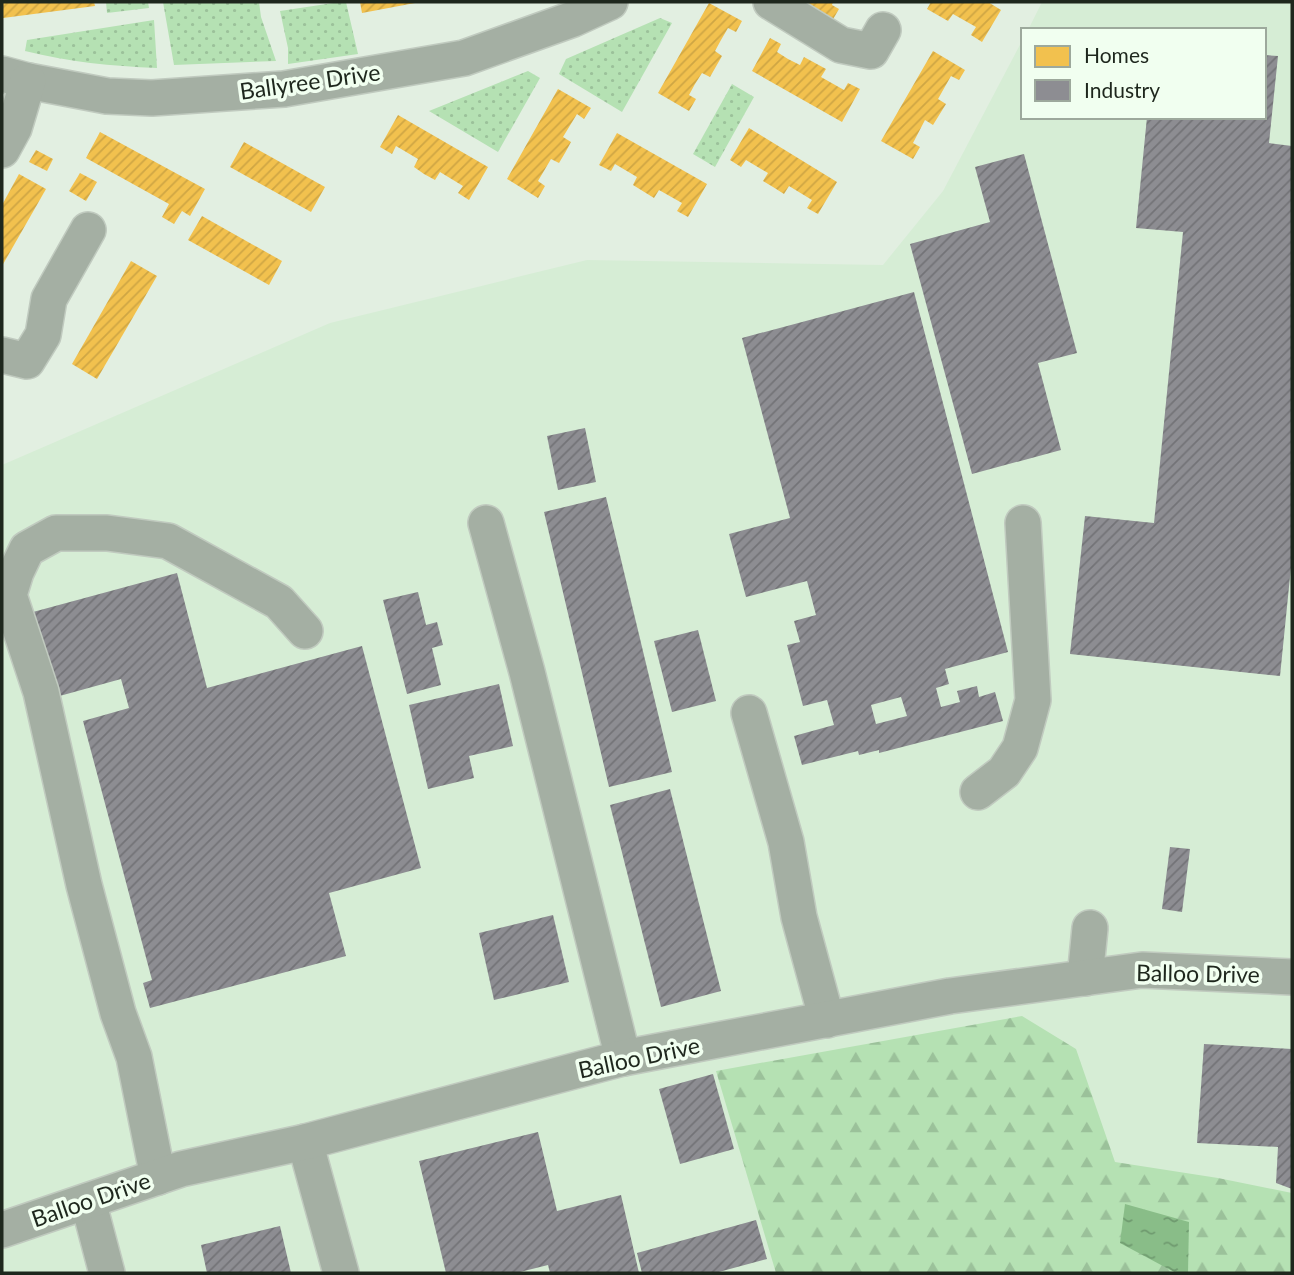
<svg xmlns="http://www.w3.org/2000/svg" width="1294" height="1275" font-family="Lato,sans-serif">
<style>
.built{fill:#d6edd5}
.grass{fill:url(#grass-dots)}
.forest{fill:url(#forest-firs)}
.water{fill:url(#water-ripples)}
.homes{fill:url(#homes-hatch)}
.industry{fill:url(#industry-hatch);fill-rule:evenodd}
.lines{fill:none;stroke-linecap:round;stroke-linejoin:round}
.minor-casing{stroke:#c0cabf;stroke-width:38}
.minor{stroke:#a4afa3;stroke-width:35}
.labels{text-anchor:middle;stroke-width:7;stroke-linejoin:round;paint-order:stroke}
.street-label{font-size:23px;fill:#1e271d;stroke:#f1fff0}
</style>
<defs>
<pattern id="grass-dots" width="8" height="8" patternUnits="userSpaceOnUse" patternTransform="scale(1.75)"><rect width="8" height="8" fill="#b5e1b3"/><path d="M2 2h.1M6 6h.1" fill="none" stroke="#9bc19a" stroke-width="1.8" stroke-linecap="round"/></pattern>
<pattern id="forest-firs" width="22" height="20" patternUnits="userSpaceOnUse" patternTransform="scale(1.75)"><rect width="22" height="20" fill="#b5e1b3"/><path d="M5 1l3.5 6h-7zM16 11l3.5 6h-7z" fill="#9bc19a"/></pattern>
<pattern id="water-ripples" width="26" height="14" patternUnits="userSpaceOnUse" patternTransform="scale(1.75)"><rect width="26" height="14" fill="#89bd88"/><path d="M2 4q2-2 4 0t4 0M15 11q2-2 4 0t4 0" fill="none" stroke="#6f9a6f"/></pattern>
<pattern id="homes-hatch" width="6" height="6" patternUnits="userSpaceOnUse" patternTransform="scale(1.75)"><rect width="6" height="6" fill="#f2c14e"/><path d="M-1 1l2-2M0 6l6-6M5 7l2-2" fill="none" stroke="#cfa644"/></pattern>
<pattern id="industry-hatch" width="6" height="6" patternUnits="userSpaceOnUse" patternTransform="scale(1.75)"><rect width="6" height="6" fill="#8d8d92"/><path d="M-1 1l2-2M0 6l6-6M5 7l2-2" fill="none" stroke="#737377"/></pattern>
</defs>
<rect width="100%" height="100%" fill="#e2efe1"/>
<!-- built -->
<polygon class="built" points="1042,2 1292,2 1292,1273 2,1273 2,465 330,323 587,260 883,265 943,191 1023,39 1023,117 1264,117 1264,30 1028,30"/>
<!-- grass -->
<g class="grass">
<polygon points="106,2 148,2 149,8 107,13"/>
<polygon points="163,2 259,2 261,17 276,61 174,65"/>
<polygon points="340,2 346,2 358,54 288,64 288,48 280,11"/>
<polygon points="660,18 672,23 622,112 559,74 566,59"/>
<path d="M154,20L157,68C111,66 69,62 25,51L27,40Z"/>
<polygon points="528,71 540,78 498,152 429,111"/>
<polygon points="732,84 754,97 715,167 693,154"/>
</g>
<!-- forest -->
<polygon class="forest" points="1022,1016 1076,1049 1115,1162 1218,1178 1292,1193 1292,1273 776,1273 716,1071"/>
<!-- water -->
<polygon class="water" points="1125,1204 1189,1222 1188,1273 1176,1273 1120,1243"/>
<!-- homes -->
<g class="homes">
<polygon points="2,2 94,2 95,6 3,18"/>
<polygon points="360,2 415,2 415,3 362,13"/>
<polygon points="799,2 833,2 832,5 839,9 832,21"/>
<polygon points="931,2 988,2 1001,10 982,42 971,35 976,27 953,14 948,21 927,9"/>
<polygon points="709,3 742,21 736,32 728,28 721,40 715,51 722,56 710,77 702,73 695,84 689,95 696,99 689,111 658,93"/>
<polygon points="770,38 781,44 777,52 788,59 800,65 804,57 826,69 821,77 844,90 848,83 860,89 842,122 752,71"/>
<polygon points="933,51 965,70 959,80 951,76 938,99 946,104 933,125 925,120 913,143 920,147 913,159 881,141"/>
<polygon points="558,89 591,108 584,119 577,114 563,137 571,142 565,153 559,163 551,159 538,181 545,186 538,198 507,179"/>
<polygon points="398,115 488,167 469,200 458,193 463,186 440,172 435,180 424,174 414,167 418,159 396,146 392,154 380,147"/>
<polygon points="749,128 837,182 818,214 807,208 812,200 789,186 784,194 773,187 763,181 768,173 746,160 741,167 730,160"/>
<polygon points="100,132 205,189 190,216 182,211 174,224 162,217 169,204 86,158"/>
<polygon points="617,133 707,184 688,217 677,211 682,203 659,190 654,198 633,185 637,177 615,164 611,171 599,165"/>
<polygon points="244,142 325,187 311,212 230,167"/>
<polygon points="36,150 53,159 47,171 29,162"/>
<polygon points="80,173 97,182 86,201 69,191"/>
<polygon points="19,174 46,189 2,266 2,205"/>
<polygon points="202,216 282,261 269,285 188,240"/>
<polygon points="131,261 157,276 97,379 72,364"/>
</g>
<!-- industry -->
<g class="industry">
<polygon points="1264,55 1278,56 1269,143 1292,146 1292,557 1280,676 1070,654 1085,516 1154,523 1183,232 1136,228 1147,117 1264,117"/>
<polygon points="1024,154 1077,353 1038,363 1061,450 972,474 910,244 990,222 975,167"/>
<path d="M914,292L1008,652L945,669L949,684L936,688L941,707L960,702L957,691L977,686L979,697L995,692L1003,721L879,753V750L859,755L858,751L802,765L794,736L834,725L827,700L803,706L787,645L800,642L794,621L816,615L807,581L746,597L729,534L790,518L742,338ZM901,697L907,716L876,724L871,705Z"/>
<polygon points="585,428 596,482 558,490 547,436"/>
<polygon points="606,497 672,772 609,787 544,512"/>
<polygon points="177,573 207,688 362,646 421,868 329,893 346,956 150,1008 143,983 152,980 83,721 129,708 121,679 56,697 33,612"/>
<polygon points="418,592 426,625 437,622 443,645 432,648 441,685 407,694 383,600"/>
<polygon points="698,630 716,701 672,712 654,641"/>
<polygon points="499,684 513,746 469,756 474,778 428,789 409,705"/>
<polygon points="670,789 721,991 661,1007 610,805"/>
<polygon points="1170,847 1190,849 1182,912 1162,909"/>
<polygon points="553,915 569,982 494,1000 479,933"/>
<polygon points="1204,1044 1292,1049 1292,1189 1276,1183 1278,1147 1197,1143"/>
<polygon points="713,1074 734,1149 680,1164 659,1089"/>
<polygon points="538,1132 557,1211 621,1195 639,1273 550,1273 548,1265 516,1273 446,1273 419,1161"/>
<polygon points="756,1220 767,1259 715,1273 642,1273 637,1253"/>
<polygon points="280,1226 291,1273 207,1273 201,1245"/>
</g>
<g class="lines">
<defs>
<g id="minor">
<polyline points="771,2 841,45 871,51 883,30"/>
<polyline points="2,74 28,81 107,96 152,98 284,89 464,58 573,19 610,2"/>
<polyline points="2,150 14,128 28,81"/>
<polyline points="2,355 27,361 43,335 49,299 88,230"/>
<polyline points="486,523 527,672 623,1058"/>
<polyline points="749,713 786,842 799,917 827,1020"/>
<polyline points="978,792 1004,772 1020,748 1033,700 1023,523"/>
<polyline points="1085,978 1090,928"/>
<polyline points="305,1142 341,1273"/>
<polyline points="158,1177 134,1057 118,1013 84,885 41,692 9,595 16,572 27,549 56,533 107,533 168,541 279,602 305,631"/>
<polyline points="88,1201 107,1273"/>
<polyline points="2,1230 181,1169 305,1142 623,1058 950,996 1142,970 1292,977"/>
</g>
</defs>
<!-- minor casing -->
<use href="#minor" class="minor-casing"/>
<!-- minor -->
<use href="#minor" class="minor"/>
</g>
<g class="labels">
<!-- street labels -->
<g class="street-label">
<text transform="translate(310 82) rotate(-8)" y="8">Ballyree Drive</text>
<text transform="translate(1198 974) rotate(1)" y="8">Balloo Drive</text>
<text transform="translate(639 1058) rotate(-12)" y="8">Balloo Drive</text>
<text transform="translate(91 1200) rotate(-19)" y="8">Balloo Drive</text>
</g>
</g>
<!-- border -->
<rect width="1294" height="1275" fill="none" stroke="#1e271d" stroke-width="7"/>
<!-- legend -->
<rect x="1021" y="28" width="245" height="91" fill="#f1fff0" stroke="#9da99c" stroke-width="2"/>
<rect x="1035" y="46" width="35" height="21" fill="#f2c14e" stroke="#9da99c" stroke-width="2"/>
<text x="1084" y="63" font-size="21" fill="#1e271d">Homes</text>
<rect x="1035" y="80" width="35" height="21" fill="#8d8d92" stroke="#9da99c" stroke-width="2"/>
<text x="1084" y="98" font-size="21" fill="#1e271d">Industry</text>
</svg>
